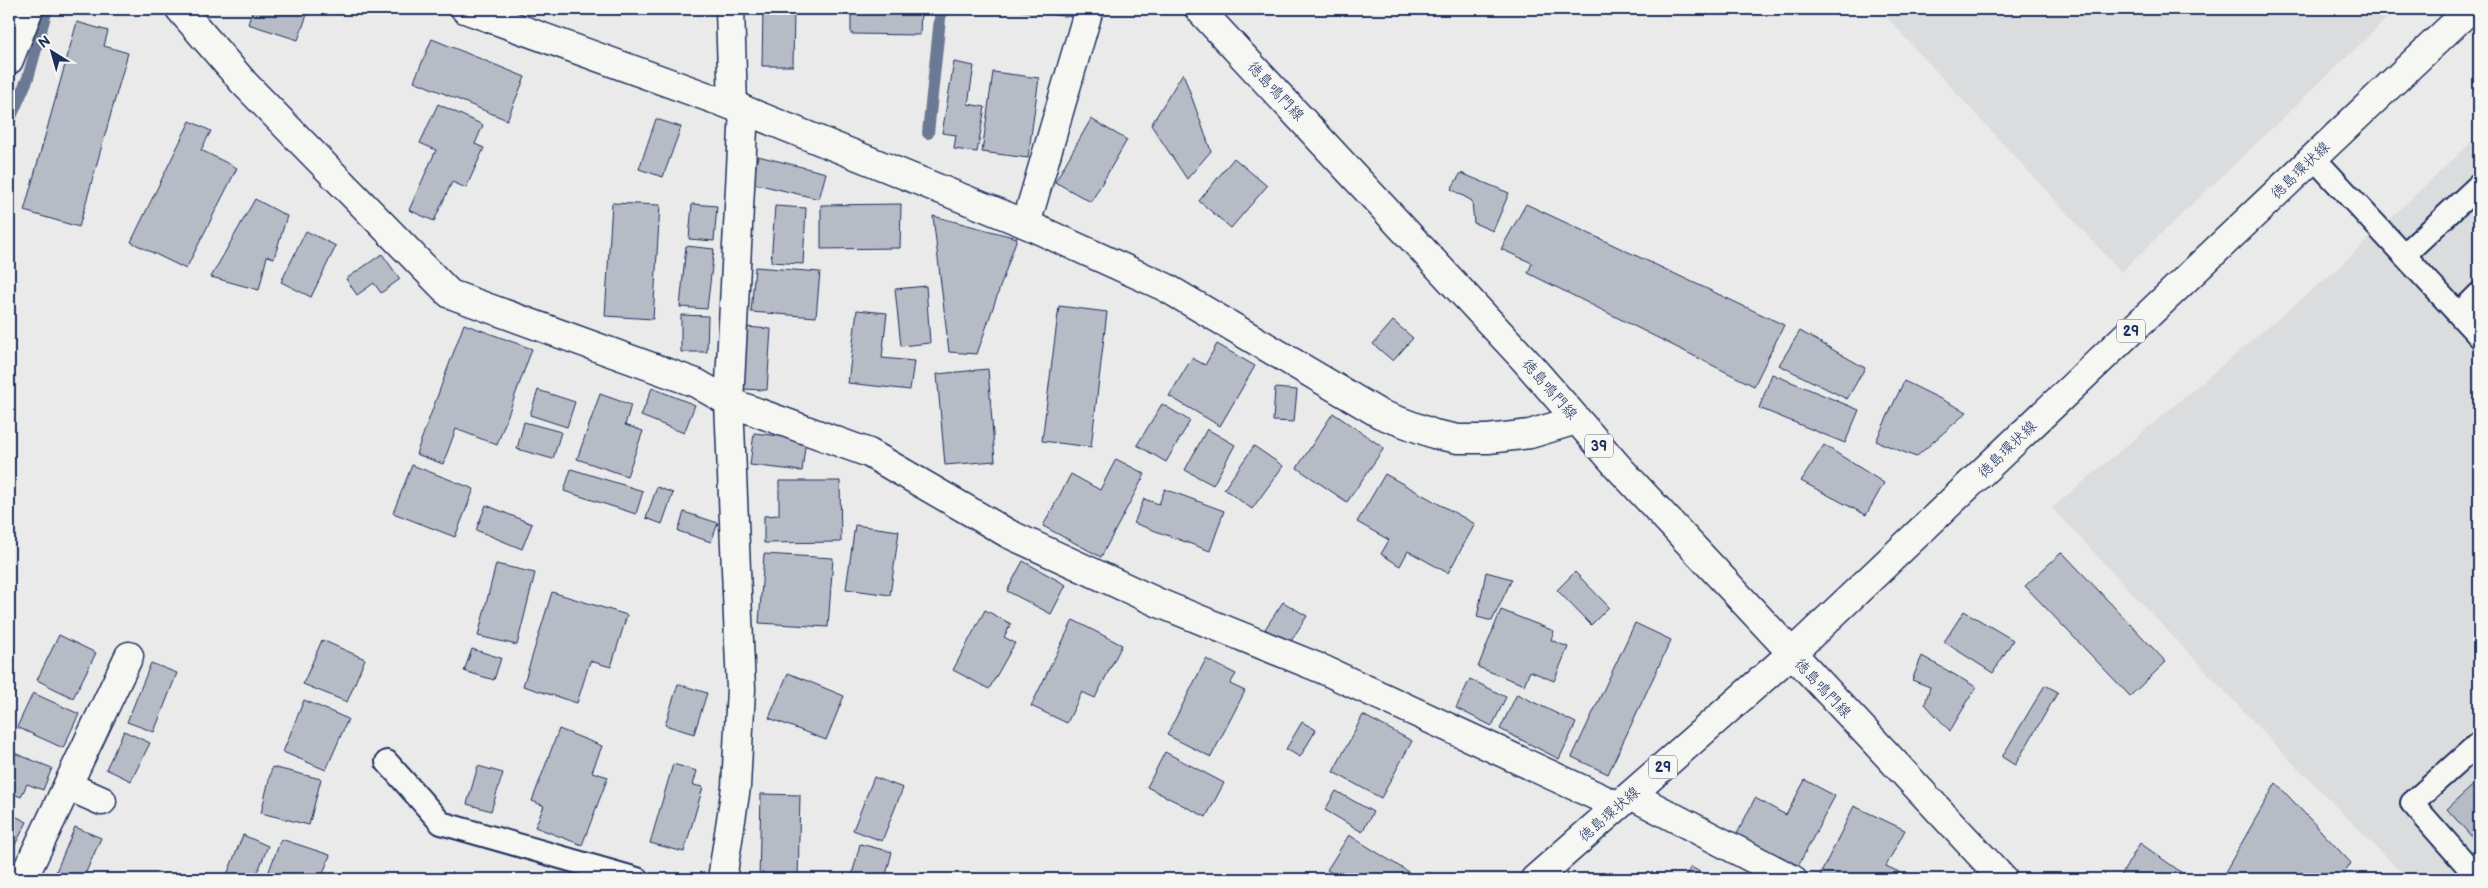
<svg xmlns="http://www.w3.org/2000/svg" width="2488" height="888" font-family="'Balsamiq Sans','Klee One',sans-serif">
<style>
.built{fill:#dadcde}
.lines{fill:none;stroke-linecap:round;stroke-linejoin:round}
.stream{stroke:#6c7995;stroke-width:12}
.building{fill:#b6bbc6;stroke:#1b2f5e}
.lane-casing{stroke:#1b2f5e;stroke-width:26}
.street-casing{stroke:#1b2f5e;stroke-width:31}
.secondary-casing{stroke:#1b2f5e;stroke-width:31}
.primary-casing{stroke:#1b2f5e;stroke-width:31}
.lane{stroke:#f6f6f2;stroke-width:22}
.street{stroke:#f6f6f2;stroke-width:28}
.secondary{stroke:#f6f6f2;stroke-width:28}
.primary{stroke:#f6f6f2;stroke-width:28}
.labels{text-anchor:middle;stroke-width:4.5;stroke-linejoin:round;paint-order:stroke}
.shield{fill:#f6f6f2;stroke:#5d6b8a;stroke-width:1}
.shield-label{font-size:14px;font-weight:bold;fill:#1b2f5e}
.street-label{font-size:15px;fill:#1b2f5e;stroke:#f6f6f2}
</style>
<rect width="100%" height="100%" fill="#e9eae9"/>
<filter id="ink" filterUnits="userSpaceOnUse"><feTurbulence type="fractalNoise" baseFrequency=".02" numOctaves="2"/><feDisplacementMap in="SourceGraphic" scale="10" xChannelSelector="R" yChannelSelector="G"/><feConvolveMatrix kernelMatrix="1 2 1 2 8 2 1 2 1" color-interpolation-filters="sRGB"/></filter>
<g filter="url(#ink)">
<!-- built -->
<g class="built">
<polygon points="1879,9 2397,9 2121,272"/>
<polygon points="2479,135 2479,879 2408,879 2283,753 2052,508 2335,271"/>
</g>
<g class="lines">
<!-- stream -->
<g class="stream">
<polyline points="9,121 28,78 47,9"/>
<polyline points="928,133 941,9"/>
</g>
</g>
<!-- building -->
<g class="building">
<polygon points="253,9 309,9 298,40 248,24"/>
<polygon points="763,9 794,9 793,66 762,66"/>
<polygon points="851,9 921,9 920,35 851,34"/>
<polygon points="1008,9 1073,9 1072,17"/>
<polygon points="77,22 108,31 104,46 128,53 79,227 24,211"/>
<polygon points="432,39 525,77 507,120 414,81"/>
<polygon points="954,62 974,66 968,104 985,107 977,152 954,149 956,135 942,133"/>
<polygon points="993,72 1039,78 1028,158 982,152"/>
<polygon points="1183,73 1211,151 1187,179 1151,125"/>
<polygon points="438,104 483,125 475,144 484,148 466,188 452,182 434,221 409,210 436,150 420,143"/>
<polygon points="656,119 681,127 663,177 639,169"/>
<polygon points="1091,119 1127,140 1091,202 1055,182"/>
<polygon points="190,121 211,131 201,150 237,168 186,269 131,242"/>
<polygon points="758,156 826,173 819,199 752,183"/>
<polygon points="1234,158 1267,186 1231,228 1199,201"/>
<polygon points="1461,173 1509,193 1493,231 1474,223 1472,201 1451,189"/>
<polygon points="255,199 287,216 274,258 267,256 259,290 211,277"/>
<polygon points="612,203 660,205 653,319 605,316"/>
<polygon points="692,204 717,206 714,241 689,239"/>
<polygon points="901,204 900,248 821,249 821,205"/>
<polygon points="1526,204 1784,325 1754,386 1528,273 1532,263 1501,249"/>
<polygon points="775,206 806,208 803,264 771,262"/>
<polygon points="933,216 1017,238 977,354 949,352"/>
<polygon points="306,231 336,246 311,297 281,282"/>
<polygon points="686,246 714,249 707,309 680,307"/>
<polygon points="382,254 400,279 381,293 374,283 357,295 346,279"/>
<polygon points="755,267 820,272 816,317 751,312"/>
<polygon points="926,286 930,343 901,346 895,289"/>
<polygon points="1059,306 1107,312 1091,447 1042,441"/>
<polygon points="857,310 887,313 882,358 914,361 910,390 848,383"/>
<polygon points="681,315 708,316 707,352 681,352"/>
<polygon points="1393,321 1413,338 1393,361 1373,344"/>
<polygon points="464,324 532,349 497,445 456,429 443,464 416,454"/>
<polygon points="745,327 771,329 767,390 741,389"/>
<polygon points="1800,331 1865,368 1847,399 1779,365"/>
<polygon points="1217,344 1255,366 1220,426 1169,396 1192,358 1205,365"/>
<polygon points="988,369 995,461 945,465 937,374"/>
<polygon points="1772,374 1859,410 1845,443 1759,408"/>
<polygon points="1904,381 1967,412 1916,457 1876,441"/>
<polygon points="652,388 695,405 684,433 641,416"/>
<polygon points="1275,388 1297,390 1294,422 1273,421"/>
<polygon points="538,390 575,402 567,427 530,415"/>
<polygon points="600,394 631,405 625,425 643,431 627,476 577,459"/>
<polygon points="1162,404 1190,421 1166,462 1137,445"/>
<polygon points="1333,413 1384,448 1347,502 1297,468"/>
<polygon points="524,422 561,432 553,459 517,449"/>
<polygon points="1207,429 1235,445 1213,485 1185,470"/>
<polygon points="754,433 806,439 802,471 750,465"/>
<polygon points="1824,445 1884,483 1866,515 1801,481"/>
<polygon points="1254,446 1283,466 1252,509 1224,489"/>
<polygon points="1116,459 1145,474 1101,557 1043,526 1071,474 1100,490"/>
<polygon points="412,465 474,489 455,537 393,513"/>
<polygon points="571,469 643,491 636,514 564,491"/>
<polygon points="1385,474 1475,524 1448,573 1408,551 1400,566 1381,554 1389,540 1357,522"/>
<polygon points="779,481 840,481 841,542 764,543 764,516 779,515"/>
<polygon points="657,487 673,493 662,524 646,518"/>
<polygon points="1165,489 1224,511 1210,551 1134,523 1144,499 1159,504"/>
<polygon points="486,505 532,524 522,549 476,530"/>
<polygon points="684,512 718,523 711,542 678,531"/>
<polygon points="855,525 899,531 890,595 846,589"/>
<polygon points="2062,552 2166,662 2130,696 2025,586"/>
<polygon points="764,554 833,558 828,627 759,623"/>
<polygon points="1023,561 1066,585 1051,614 1007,591"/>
<polygon points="496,564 535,573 517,645 478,636"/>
<polygon points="1486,572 1512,579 1492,621 1477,617"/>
<polygon points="1575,572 1609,607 1591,625 1557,590"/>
<polygon points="552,592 627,615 611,667 590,661 577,703 523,686"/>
<polygon points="1283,602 1307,616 1289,644 1265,629"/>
<polygon points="985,610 1011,624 1004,637 1015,643 989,689 953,670"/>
<polygon points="1501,610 1554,631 1551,640 1568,647 1554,681 1530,671 1524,685 1478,667"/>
<polygon points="1964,611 2013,640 1993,673 1944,642"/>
<polygon points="1073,620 1122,645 1095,698 1082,692 1067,723 1031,706"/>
<polygon points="1635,623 1671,640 1608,774 1572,757"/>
<polygon points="59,635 96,653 73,698 37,680"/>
<polygon points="322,640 365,659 347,702 303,684"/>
<polygon points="472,649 501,658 494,680 464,671"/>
<polygon points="1922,656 1976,687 1950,731 1925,704 1930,687 1912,680"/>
<polygon points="1206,659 1236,674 1230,684 1245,691 1211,757 1167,735"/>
<polygon points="151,663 177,673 154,732 127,722"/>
<polygon points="788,673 844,696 826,740 769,718"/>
<polygon points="1470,679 1506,697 1492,726 1456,708"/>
<polygon points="678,684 707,693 694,734 665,725"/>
<polygon points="2045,685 2058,692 2015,765 2002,757"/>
<polygon points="33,693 79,714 63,748 17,727"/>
<polygon points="1517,694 1576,723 1559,759 1500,729"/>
<polygon points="304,700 348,719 326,770 283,752"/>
<polygon points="1363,715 1412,741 1381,798 1333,772"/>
<polygon points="1302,722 1316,730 1300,757 1286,749"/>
<polygon points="559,729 602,746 592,772 608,777 582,845 535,827 544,806 532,801"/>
<polygon points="124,731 150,743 131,781 106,769"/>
<polygon points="9,751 52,768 43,790 27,784 21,797 9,792"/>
<polygon points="1165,752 1224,783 1206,817 1147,787"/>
<polygon points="673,764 697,771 693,785 703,787 684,852 650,843"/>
<polygon points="478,766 503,773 491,811 467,804"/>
<polygon points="272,767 321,779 309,825 261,813"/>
<polygon points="874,777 903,788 882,841 853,830"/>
<polygon points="1805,780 1835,796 1798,866 1737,834 1755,798 1786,815"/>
<polygon points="2479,780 2479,845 2447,809"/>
<polygon points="2276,783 2351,863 2341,879 2221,879"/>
<polygon points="1336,791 1373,812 1362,832 1325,810"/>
<polygon points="761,794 800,795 798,879 759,879"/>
<polygon points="1854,806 1905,830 1886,866 1899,872 1895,879 1824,879 1819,877"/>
<polygon points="9,813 27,822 9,856"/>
<polygon points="75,827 101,838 83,879 53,879"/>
<polygon points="243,835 268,846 255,879 231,879 226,877"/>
<polygon points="1349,835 1418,878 1418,879 1343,879 1327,870"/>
<polygon points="281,839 330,855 321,879 266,879"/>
<polygon points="2140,843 2188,877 2187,879 2119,879"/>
<polygon points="860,844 892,852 885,879 851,879"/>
<polygon points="1691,867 1712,879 1683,879"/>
<polygon points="1428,872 1441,879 1424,879"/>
</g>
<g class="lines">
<defs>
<g id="lane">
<polyline points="2324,169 2479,336"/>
<polyline points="2404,255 2479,185"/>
<polyline points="2459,314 2479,294"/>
<polyline points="2479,743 2412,803 2479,879"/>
<polyline points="387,762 441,823 637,879"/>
</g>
<g id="street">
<polyline points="180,9 244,83 450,294 696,383 729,402 869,453 1009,534 1159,603 1322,669 1618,806"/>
<polyline points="730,9 733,106"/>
<polyline points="9,60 29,9"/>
<polyline points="1026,224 1089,9"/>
<polyline points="68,786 102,801"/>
<polyline points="1631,795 1792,879"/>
<polyline points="23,879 129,656"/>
<polyline points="722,879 736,787 741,689 729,402 744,110"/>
</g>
<polyline id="secondary" points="465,9 744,110 1026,224 1165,287 1380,414 1434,434 1458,439 1488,439 1530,434 1576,420"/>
<g id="primary">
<polyline points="1199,9 1524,359 1620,469 2003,879"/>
<polyline points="1535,879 1791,654 2470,9"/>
</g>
</defs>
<!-- lane casing -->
<use href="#lane" class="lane-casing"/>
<!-- street casing -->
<use href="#street" class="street-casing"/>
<!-- secondary casing -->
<use href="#secondary" class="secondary-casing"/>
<!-- primary casing -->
<use href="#primary" class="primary-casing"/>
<!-- lane -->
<use href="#lane" class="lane"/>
<!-- street -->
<use href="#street" class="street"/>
<!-- secondary -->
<use href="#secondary" class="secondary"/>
<!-- primary -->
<use href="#primary" class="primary"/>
</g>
</g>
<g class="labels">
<!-- shield labels -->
<g class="shield">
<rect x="2117" y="319.5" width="28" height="23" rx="4"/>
<rect x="1585" y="434.5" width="28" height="23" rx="4"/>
<rect x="1649" y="755.5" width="28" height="23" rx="4"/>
</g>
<g class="shield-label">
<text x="2131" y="336">29</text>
<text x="1599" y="451">39</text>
<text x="1663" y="772">29</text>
</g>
<!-- street labels -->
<g class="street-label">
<text transform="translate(1276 91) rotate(47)" y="5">徳島鳴門線</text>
<text transform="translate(2300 170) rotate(-44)" y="5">徳島環状線</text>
<text transform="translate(1550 389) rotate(49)" y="5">徳島鳴門線</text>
<text transform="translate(2007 449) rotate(-44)" y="5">徳島環状線</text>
<text transform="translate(1823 688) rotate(47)" y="5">徳島鳴門線</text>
<text transform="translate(1609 814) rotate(-41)" y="5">徳島環状線</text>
</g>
</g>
<!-- margin -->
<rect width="2488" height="888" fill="none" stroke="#f6f6f2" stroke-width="30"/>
<rect x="15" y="15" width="2458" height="858" fill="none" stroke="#1b2f5e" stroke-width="2" filter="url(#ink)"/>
<!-- north arrow -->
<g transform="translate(52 52) rotate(323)" stroke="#f6f6f2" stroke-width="4" paint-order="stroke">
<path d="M0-4L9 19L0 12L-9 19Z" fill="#1b2f5e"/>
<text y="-8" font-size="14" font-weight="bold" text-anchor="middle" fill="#1b2f5e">N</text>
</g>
</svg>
